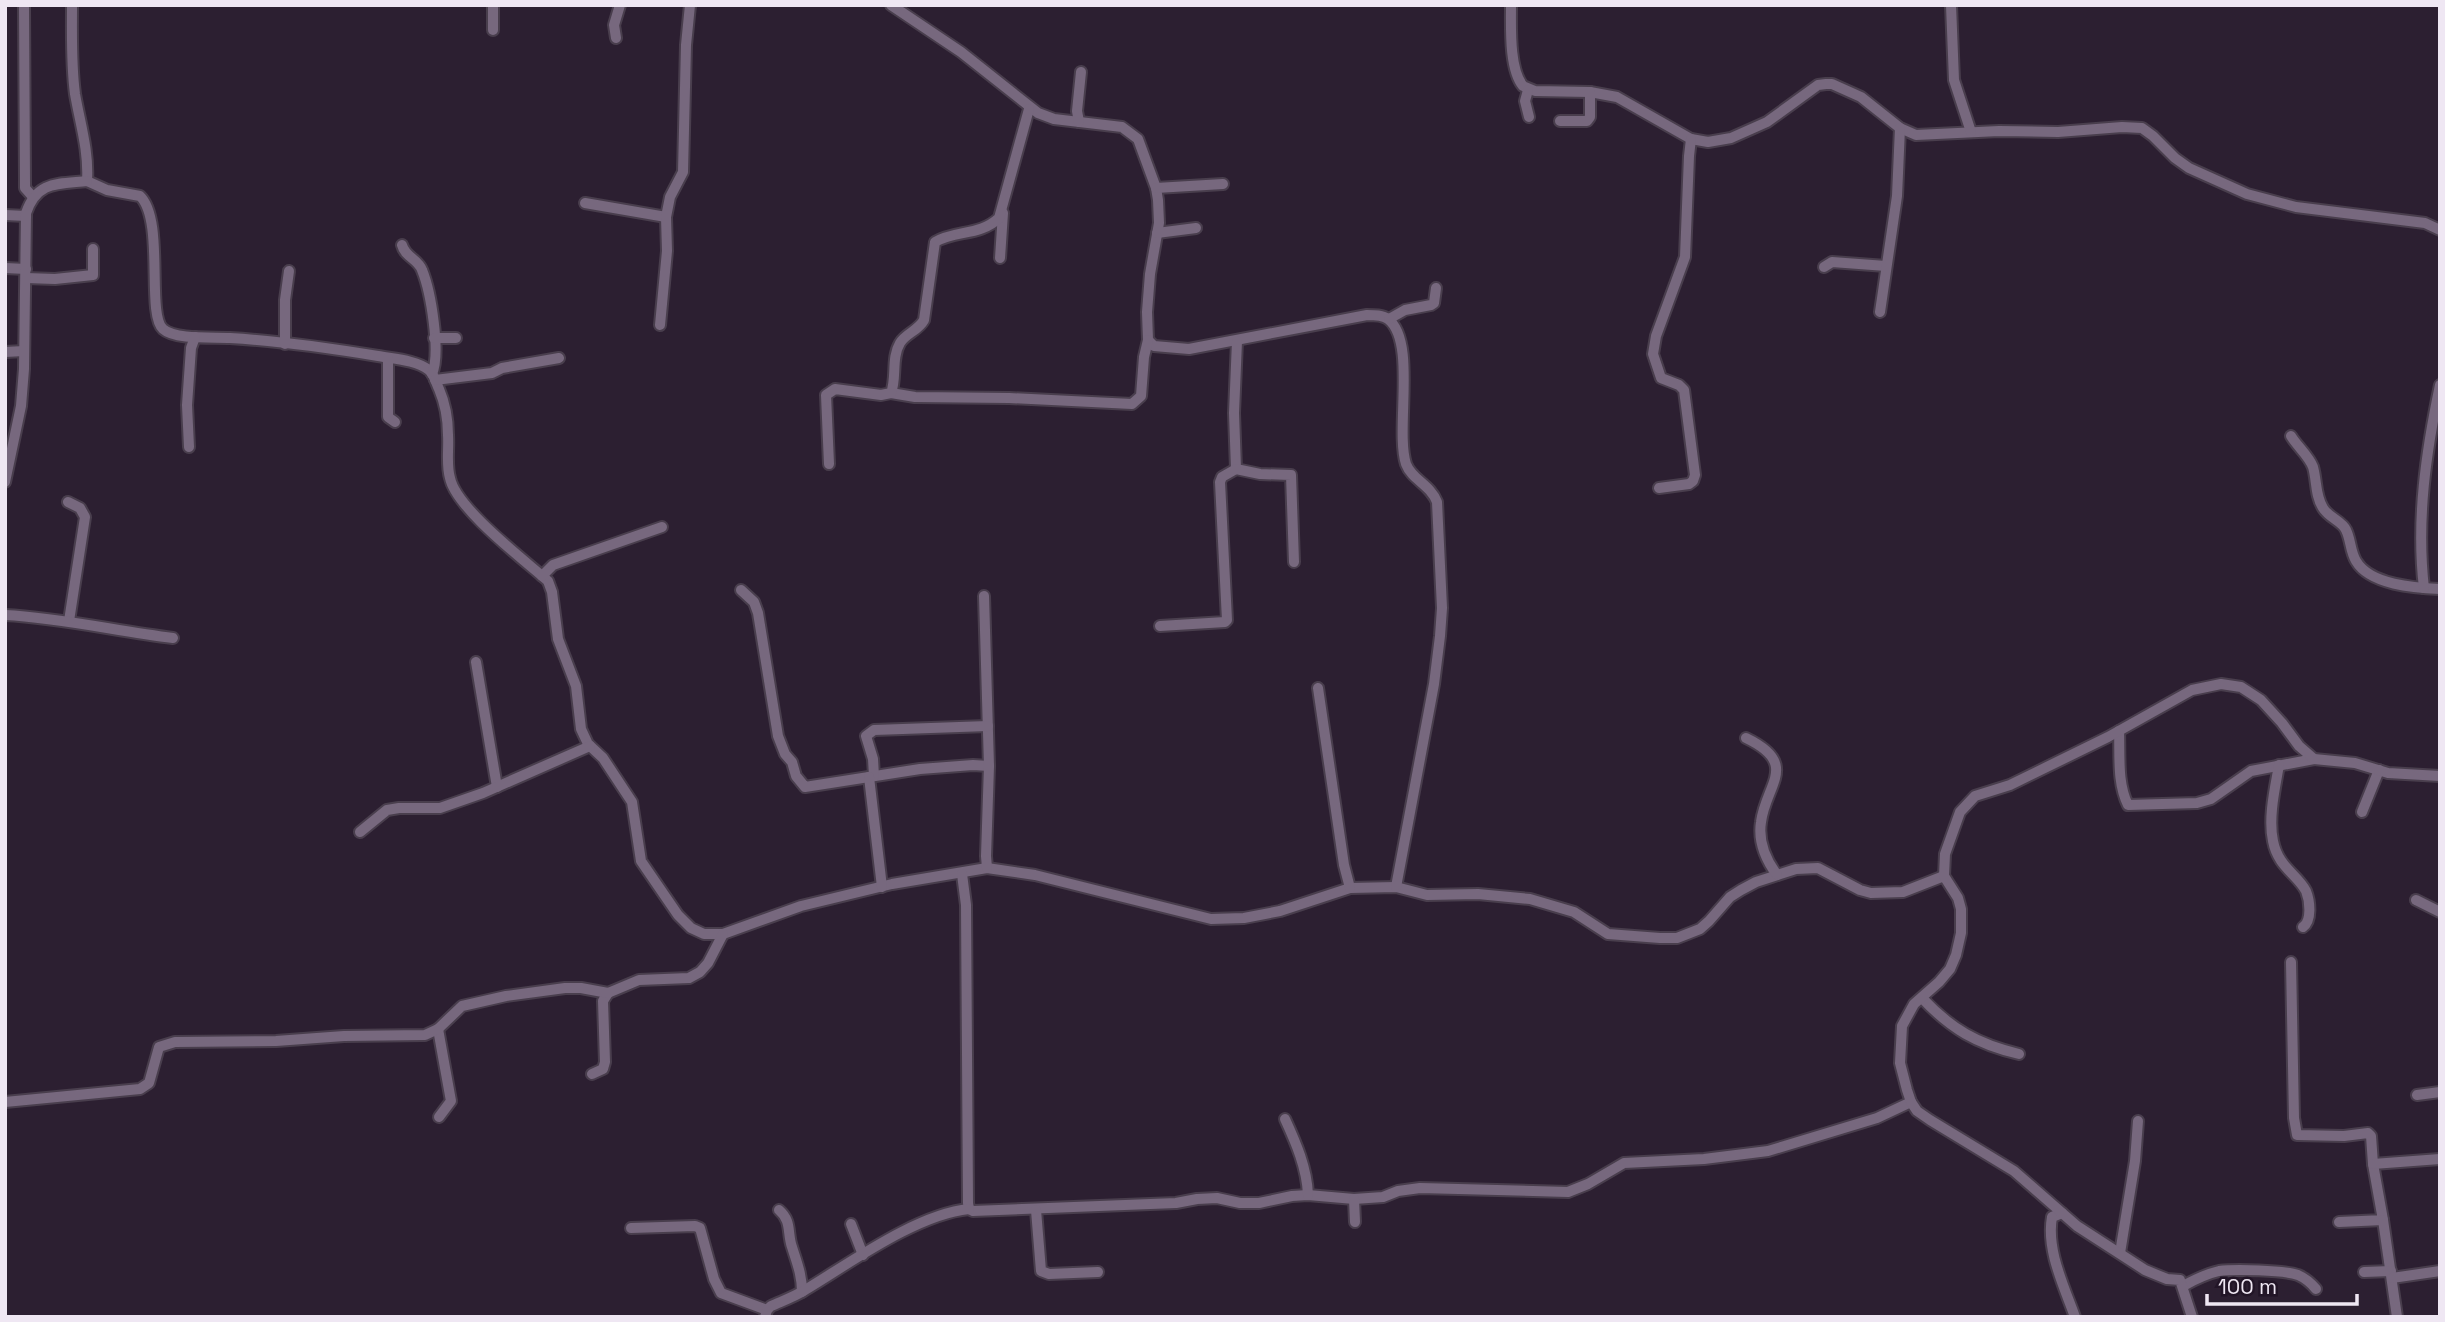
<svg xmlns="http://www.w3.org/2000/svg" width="2445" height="1322" font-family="'Space Grotesk',sans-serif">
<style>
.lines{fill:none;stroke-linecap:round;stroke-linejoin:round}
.minor-casing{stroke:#493e4d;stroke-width:14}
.minor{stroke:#77687e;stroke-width:10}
</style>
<rect width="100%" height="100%" fill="#2c1f31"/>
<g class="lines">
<defs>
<g id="minor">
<polyline points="24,5 25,182 25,188 33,197"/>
<path d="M72,5C72,35 71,64 75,94C80,123 89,151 87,181L107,190L140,196C165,220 146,314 163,329C175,340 213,337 230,338C280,341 329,348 378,356C394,359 416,360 429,370C434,374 436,383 439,389C445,403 448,420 448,435C449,449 446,465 450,478C456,508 523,559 548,581L552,592L558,639L576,686L581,729L588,744L603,758L632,802L641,861L678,915L691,928L704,934H723L801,906L892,884L987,868L1035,875L1211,919L1244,918L1280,911L1350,888L1396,887L1427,895L1478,894L1530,899L1574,912L1608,934L1660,938H1677L1700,929L1709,921L1730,897L1741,890L1756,882L1796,869L1818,868L1860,890L1871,893L1903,892L1944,876"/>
<path d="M891,5L961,52L1038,113L1054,119L1122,127L1138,139L1156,188L1158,200L1159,223L1150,274L1147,312L1148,340L1154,346L1189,349L1367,315C1374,315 1383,315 1388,319C1417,341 1395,430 1406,464C1412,480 1430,484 1437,502L1442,608L1440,636L1434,684L1396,887"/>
<path d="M1511,5C1511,27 1509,69 1523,86L1535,91L1590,92L1617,97L1691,139L1708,142L1731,138L1767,122L1818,85L1826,84H1832L1861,97L1900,128L1916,135L1999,131L2058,132L2122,127L2142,128L2153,136L2175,158L2189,168L2247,194L2296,207L2425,223L2440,230"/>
<polyline points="1951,5 1954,80 1971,132"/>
<polyline points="493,30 493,5"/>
<polyline points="616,38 614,25 620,5"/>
<polyline points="1528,90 1525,101 1529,117"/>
<polyline points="1560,121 1587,121 1590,117 1590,92"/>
<polyline points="1079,122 1077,111 1081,72"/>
<polyline points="1156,188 1223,184"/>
<polyline points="585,203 666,217"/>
<polyline points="5,215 26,216"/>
<polyline points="1157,233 1196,228"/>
<path d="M402,245C405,257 418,259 422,270C431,292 441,353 432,374"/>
<polyline points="1000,258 1003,213"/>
<polyline points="1824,267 1832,262 1886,266"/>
<polyline points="5,268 26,269"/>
<polyline points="26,278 55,279 93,275 93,249"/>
<polyline points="1880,312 1897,196 1900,128"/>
<polyline points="1389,319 1405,310 1431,305 1434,303 1436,288"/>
<polyline points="660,325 667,251 666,217 670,197 683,172 686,45 690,5"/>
<polyline points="434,338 456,338"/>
<polyline points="1237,341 1234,413 1236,469 1260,474 1291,475 1294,562"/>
<polyline points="285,344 285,300 289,271"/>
<polyline points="5,352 24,351"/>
<polyline points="388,358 388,417 395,422"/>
<polyline points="435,380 492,373 502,368 559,358"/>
<polyline points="891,393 915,397 1009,398 1132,404 1141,396 1144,357 1148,340"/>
<path d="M2291,436C2297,446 2309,456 2313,467C2317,481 2315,495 2323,508C2329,518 2342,521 2346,530C2351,540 2350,551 2356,561C2370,585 2415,588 2440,589"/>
<polyline points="189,447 187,405 191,348 195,337"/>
<path d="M829,464L826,395L835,389L881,395L891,393C897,378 891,358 900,343C906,333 918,331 924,320L935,242C956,230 980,236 999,218L1029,109"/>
<path d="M5,482L21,406L24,369L26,213C37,181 57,184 87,181"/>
<polyline points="1659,488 1689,484 1693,481 1695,475 1684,390 1679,385 1661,378 1653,354 1656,336 1685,257 1689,156 1691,139"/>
<polyline points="68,502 80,508 85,517 69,621"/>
<polyline points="542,576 553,565 662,527"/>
<path d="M2424,588C2416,520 2426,452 2440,385"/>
<polyline points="741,590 754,602 758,613 778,736 785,754 792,762 796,776 805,787 920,769 973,765 989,766"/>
<polyline points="984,596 989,766 986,856 987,868"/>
<path d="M5,615C62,618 116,631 173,638"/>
<polyline points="1160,626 1225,622 1227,620 1220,482 1222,477 1236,469"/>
<polyline points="476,662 497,787"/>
<polyline points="1318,688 1344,865 1350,888"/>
<path d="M2119,731C2120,756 2117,783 2128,805L2197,803L2211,799L2251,771L2314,759"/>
<path d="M1746,738C1800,764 1766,784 1761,822C1758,841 1766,860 1777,875"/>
<path d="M2279,765C2275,788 2268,818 2273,841C2278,867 2297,874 2306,891C2310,901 2312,921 2303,927"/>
<polyline points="874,776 873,759 866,736 874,730 988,726"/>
<polyline points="869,777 882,887"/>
<polyline points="2362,812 2379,770"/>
<polyline points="360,832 387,810 399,808 440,808 483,793 590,746"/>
<polyline points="962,874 966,905 968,1203 969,1209 973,1211 1176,1203 1197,1199 1217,1198 1240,1203 1259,1203 1292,1196 1308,1195 1354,1199 1383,1197 1398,1191 1420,1188 1568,1192 1588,1184 1624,1163 1704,1159 1768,1151 1877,1118 1911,1102"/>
<polyline points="2416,900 2440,912"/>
<polyline points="2291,962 2294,1118 2297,1135 2344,1136 2368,1133 2371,1136 2373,1164 2383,1220 2339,1222"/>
<path d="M1922,998C1951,1029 1977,1044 2019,1054"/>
<polyline points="438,1029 451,1101 439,1117"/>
<polyline points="592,1074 603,1069 605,1062 603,1001 608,993"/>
<polyline points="2417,1095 2440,1092"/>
<polyline points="5,1102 140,1089 149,1083 159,1047 175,1042 276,1041 344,1036 425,1035 438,1029 462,1006 506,996 565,988 581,988 608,993 639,980 689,978 700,972 708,963 723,934"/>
<path d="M1285,1119C1296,1143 1307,1168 1308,1195"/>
<polyline points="2373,1164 2440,1159"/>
<polyline points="1354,1199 1355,1222"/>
<path d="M779,1210C792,1221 787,1233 792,1247C797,1263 802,1275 802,1292"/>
<polyline points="1036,1210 1041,1271 1049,1274 1098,1272"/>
<path d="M2062,1213L2052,1217C2046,1250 2064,1286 2075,1317"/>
<polyline points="2383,1220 2397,1317"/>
<polyline points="851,1224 863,1255"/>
<polyline points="631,1228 695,1226 700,1228 714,1279 721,1293 767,1310"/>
<polyline points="2120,1253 2135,1161 2138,1121"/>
<polyline points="2364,1272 2391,1271"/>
<polyline points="2392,1278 2440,1271"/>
<path d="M2183,1286C2194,1280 2206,1274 2219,1271C2234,1269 2284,1270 2298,1275C2305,1278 2311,1283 2316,1289"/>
<path d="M765,1317L767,1310L771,1306C782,1301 794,1297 805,1290C850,1263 917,1214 969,1209"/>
<polyline points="2192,1317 2180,1280 2167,1279 2145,1270 2077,1226 2014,1171 1930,1120 1917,1111 1911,1102 1907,1090 1900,1063 1902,1026 1914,1004 1939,982 1950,969 1956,955 1961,933 1961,909 1958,898 1944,876 1945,854 1960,812 1975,796 2010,785 2108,737 2192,690 2221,684 2241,687 2261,700 2282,723 2299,746 2314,759 2355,763 2388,773 2440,776"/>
</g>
</defs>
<!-- minor casing -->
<use href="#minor" class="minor-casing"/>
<!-- minor -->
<use href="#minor" class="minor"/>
</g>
<!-- border -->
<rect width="2445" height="1322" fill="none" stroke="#efe7f3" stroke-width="14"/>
<!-- scale -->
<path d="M2207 1294v10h150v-10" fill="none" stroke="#efe7f3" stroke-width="3.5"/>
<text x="2218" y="1294" font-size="21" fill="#efe7f3" stroke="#221527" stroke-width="5" paint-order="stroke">100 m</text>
</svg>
